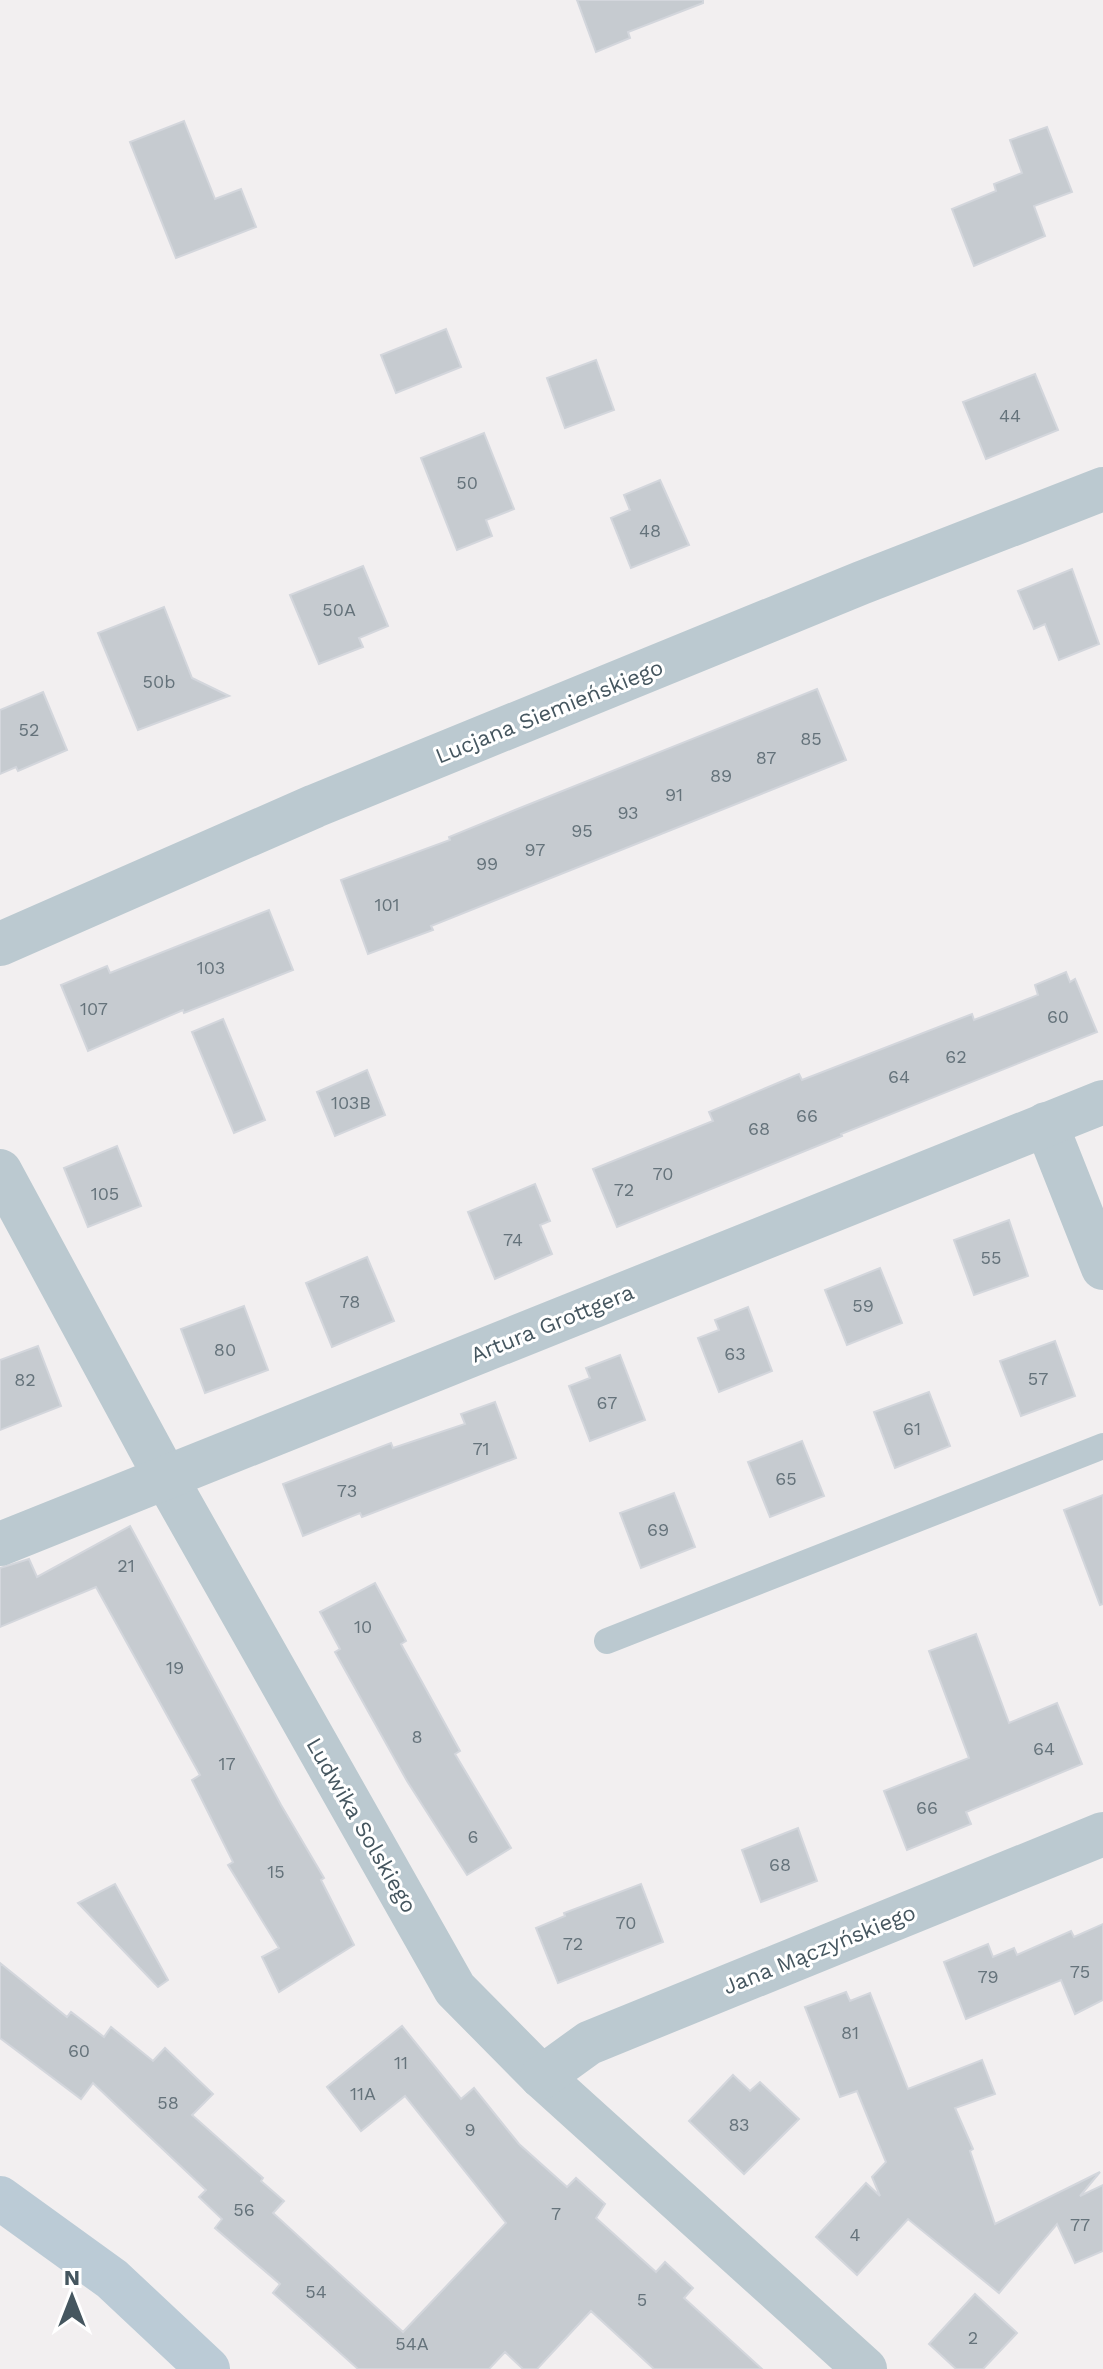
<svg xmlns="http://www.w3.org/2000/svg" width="1103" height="2369" font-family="'Work Sans',sans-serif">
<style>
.building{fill:#c6cbd0;stroke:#d3d6dc;stroke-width:2}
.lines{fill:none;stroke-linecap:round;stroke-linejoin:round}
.lane{stroke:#bbc9d0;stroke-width:26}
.street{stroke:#bbc9d0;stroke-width:44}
.secondary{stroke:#bbcbd6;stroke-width:44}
.labels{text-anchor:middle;stroke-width:6;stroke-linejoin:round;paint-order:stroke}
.number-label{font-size:18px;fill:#65737b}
.street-label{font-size:22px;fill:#45565f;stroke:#fff}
</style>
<rect width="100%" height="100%" fill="#f2eff0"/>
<!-- building -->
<g class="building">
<polygon points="577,0 703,0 703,3 628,32 630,38 596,52"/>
<polygon points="184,121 215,199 241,189 256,227 176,258 130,142"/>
<polygon points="1047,127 1072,192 1034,206 1045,236 974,266 952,209 996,191 994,184 1022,173 1010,140"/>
<polygon points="446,329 461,367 396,393 381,355"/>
<polygon points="596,360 614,410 565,428 547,378"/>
<polygon points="1035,374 1058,430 986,459 963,402"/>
<polygon points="484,433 514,509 486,520 492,536 457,550 421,458"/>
<polygon points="660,480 689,545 631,568 611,518 630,510 624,495"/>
<polygon points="363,566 388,626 359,638 363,647 319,664 290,595"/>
<polygon points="1072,569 1099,644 1059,660 1045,624 1034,629 1018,591"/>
<polygon points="164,607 192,678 229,696 138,730 98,633"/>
<polygon points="817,689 846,760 431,926 433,930 368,954 341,880 450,840 449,837 515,810"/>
<polygon points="43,692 67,750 18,771 16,767 0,774 0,710"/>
<polygon points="269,910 293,970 184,1013 183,1010 88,1051 61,985 107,966 110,973"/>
<polygon points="1066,972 1070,982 1075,979 1097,1032 841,1134 842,1136 617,1227 593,1169 713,1121 709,1112 799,1074 802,1080 972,1014 974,1020 1038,995 1035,985"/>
<polygon points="223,1019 265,1120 234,1133 192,1032"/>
<polygon points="367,1070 385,1115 335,1136 317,1092"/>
<polygon points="117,1146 141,1206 88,1227 64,1168"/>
<polygon points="535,1184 550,1221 540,1225 552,1254 495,1279 468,1212"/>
<polygon points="1009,1220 1028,1276 974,1295 954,1240"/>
<polygon points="367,1257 394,1321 332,1347 306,1283"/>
<polygon points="880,1268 902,1323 847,1345 825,1290"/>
<polygon points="244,1306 268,1370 205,1393 181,1329"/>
<polygon points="748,1307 772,1371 719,1392 698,1338 719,1330 715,1320"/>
<polygon points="1055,1341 1075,1396 1021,1416 1000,1361"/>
<polygon points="38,1346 61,1406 0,1430 0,1360"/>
<polygon points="620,1355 645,1420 590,1441 569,1386 590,1378 586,1368"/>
<polygon points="929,1392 950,1446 895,1468 874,1412"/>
<polygon points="495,1402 516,1458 362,1517 360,1513 303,1536 283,1484 391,1443 393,1448 465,1424 461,1414"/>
<polygon points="802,1441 824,1496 770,1517 748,1462"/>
<polygon points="674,1493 695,1547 641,1568 620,1513"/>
<polygon points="1103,1495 1103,1604 1100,1605 1064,1510"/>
<polygon points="130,1526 281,1805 324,1878 321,1880 354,1945 279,1992 262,1957 279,1948 228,1865 233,1862 192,1780 200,1775 96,1587 0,1627 0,1568 29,1559 37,1577"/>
<polygon points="375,1583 406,1641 401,1644 460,1751 455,1754 511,1848 467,1875 407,1781 335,1652 340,1649 320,1612"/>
<polygon points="976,1634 1009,1723 1057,1703 1082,1764 966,1812 971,1824 907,1850 884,1791 969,1758 929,1651"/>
<polygon points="798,1828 817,1881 761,1902 742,1850"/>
<polygon points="115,1884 168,1980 158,1987 78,1903"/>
<polygon points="641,1884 663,1942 558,1983 536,1928 565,1916 564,1913"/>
<polygon points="1103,1924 1103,2000 1075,2014 1061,1980 966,2019 944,1962 988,1944 993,1957 1014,1948 1017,1955 1071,1931 1074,1937"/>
<polygon points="0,1963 67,2017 71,2012 104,2037 111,2027 153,2061 165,2048 213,2094 192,2115 263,2178 261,2181 284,2201 273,2213 403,2332 506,2223 405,2096 361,2131 327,2087 402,2026 461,2099 474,2088 519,2144 567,2187 576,2178 605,2204 596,2218 656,2272 665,2262 693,2288 684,2298 762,2369 654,2369 591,2311 537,2369 523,2369 505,2352 489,2369 358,2369 273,2293 280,2284 215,2228 222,2219 199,2197 206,2190 93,2083 81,2099 0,2038"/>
<polygon points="846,1992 850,2001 870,1993 908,2089 982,2060 995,2094 955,2108 973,2149 970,2151 995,2224 1100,2172 1080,2196 1103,2185 1103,2251 1075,2263 1057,2224 999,2293 908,2219 857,2275 816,2237 866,2183 880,2196 872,2177 886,2162 857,2091 840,2097 805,2007"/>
<polygon points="733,2075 750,2091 760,2082 799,2119 744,2174 689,2121"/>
<polygon points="975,2294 1017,2333 983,2369 956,2369 929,2344"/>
</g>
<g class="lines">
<!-- lane -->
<polyline class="lane" points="607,1641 1103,1446"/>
<!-- street -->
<g class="street">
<polyline points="0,944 315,806 861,583 1103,489"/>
<polyline points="1046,1124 1103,1268"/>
<polyline points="0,1171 166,1478 455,1989 542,2077 865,2369"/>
<polyline points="0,1544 1103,1102"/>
<polyline points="542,2077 589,2043 1103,1834"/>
</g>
<!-- secondary -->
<polyline class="secondary" points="0,2198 112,2279 208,2369"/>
</g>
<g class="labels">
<!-- number labels -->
<g class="number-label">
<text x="1010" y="422">44</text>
<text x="467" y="489">50</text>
<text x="650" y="537">48</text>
<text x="339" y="616">50A</text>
<text x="159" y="688">50b</text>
<text x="29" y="736">52</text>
<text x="811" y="745">85</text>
<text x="766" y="764">87</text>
<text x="721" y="782">89</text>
<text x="674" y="801">91</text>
<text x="628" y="819">93</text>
<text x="582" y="837">95</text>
<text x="535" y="856">97</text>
<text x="487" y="870">99</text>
<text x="387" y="911">101</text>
<text x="211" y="974">103</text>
<text x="94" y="1015">107</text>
<text x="1058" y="1023">60</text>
<text x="956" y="1063">62</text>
<text x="899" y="1083">64</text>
<text x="351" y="1109">103B</text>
<text x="807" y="1122">66</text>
<text x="759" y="1135">68</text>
<text x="663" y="1180">70</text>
<text x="624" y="1196">72</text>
<text x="105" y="1200">105</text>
<text x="513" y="1246">74</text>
<text x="991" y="1264">55</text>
<text x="350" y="1308">78</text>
<text x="863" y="1312">59</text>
<text x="225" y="1356">80</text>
<text x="735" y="1360">63</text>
<text x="1038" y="1385">57</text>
<text x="25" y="1386">82</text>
<text x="607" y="1409">67</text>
<text x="912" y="1435">61</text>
<text x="481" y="1455">71</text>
<text x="786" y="1485">65</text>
<text x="347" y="1497">73</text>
<text x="658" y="1536">69</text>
<text x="126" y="1572">21</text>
<text x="363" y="1633">10</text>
<text x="175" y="1674">19</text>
<text x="417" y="1743">8</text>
<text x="1044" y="1755">64</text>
<text x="227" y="1770">17</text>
<text x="927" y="1814">66</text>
<text x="473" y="1843">6</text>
<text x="780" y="1871">68</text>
<text x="276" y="1878">15</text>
<text x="626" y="1929">70</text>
<text x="573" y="1950">72</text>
<text x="1080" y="1978">75</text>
<text x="988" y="1983">79</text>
<text x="850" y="2039">81</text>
<text x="79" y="2057">60</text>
<text x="401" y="2069">11</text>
<text x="363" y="2100">11A</text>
<text x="168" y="2109">58</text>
<text x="739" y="2131">83</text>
<text x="470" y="2136">9</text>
<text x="244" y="2216">56</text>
<text x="556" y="2220">7</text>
<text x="1080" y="2231">77</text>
<text x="855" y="2241">4</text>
<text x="316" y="2298">54</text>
<text x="642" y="2306">5</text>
<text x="973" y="2344">2</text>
<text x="412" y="2350">54A</text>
</g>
<!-- street labels -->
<g class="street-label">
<text transform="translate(549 711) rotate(-22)" y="8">Lucjana Siemieńskiego</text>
<text transform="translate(552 1323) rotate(-22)" y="8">Artura Grottgera</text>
<text transform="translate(362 1825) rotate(60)" y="8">Ludwika Solskiego</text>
<text transform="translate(819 1949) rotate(-22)" y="8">Jana Mączyńskiego</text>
</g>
</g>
<!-- north arrow -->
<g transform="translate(72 2297)" stroke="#ffffff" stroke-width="6" paint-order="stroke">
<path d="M0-6L14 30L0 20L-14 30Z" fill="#45565f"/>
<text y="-12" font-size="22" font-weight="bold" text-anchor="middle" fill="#45565f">N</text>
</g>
</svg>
